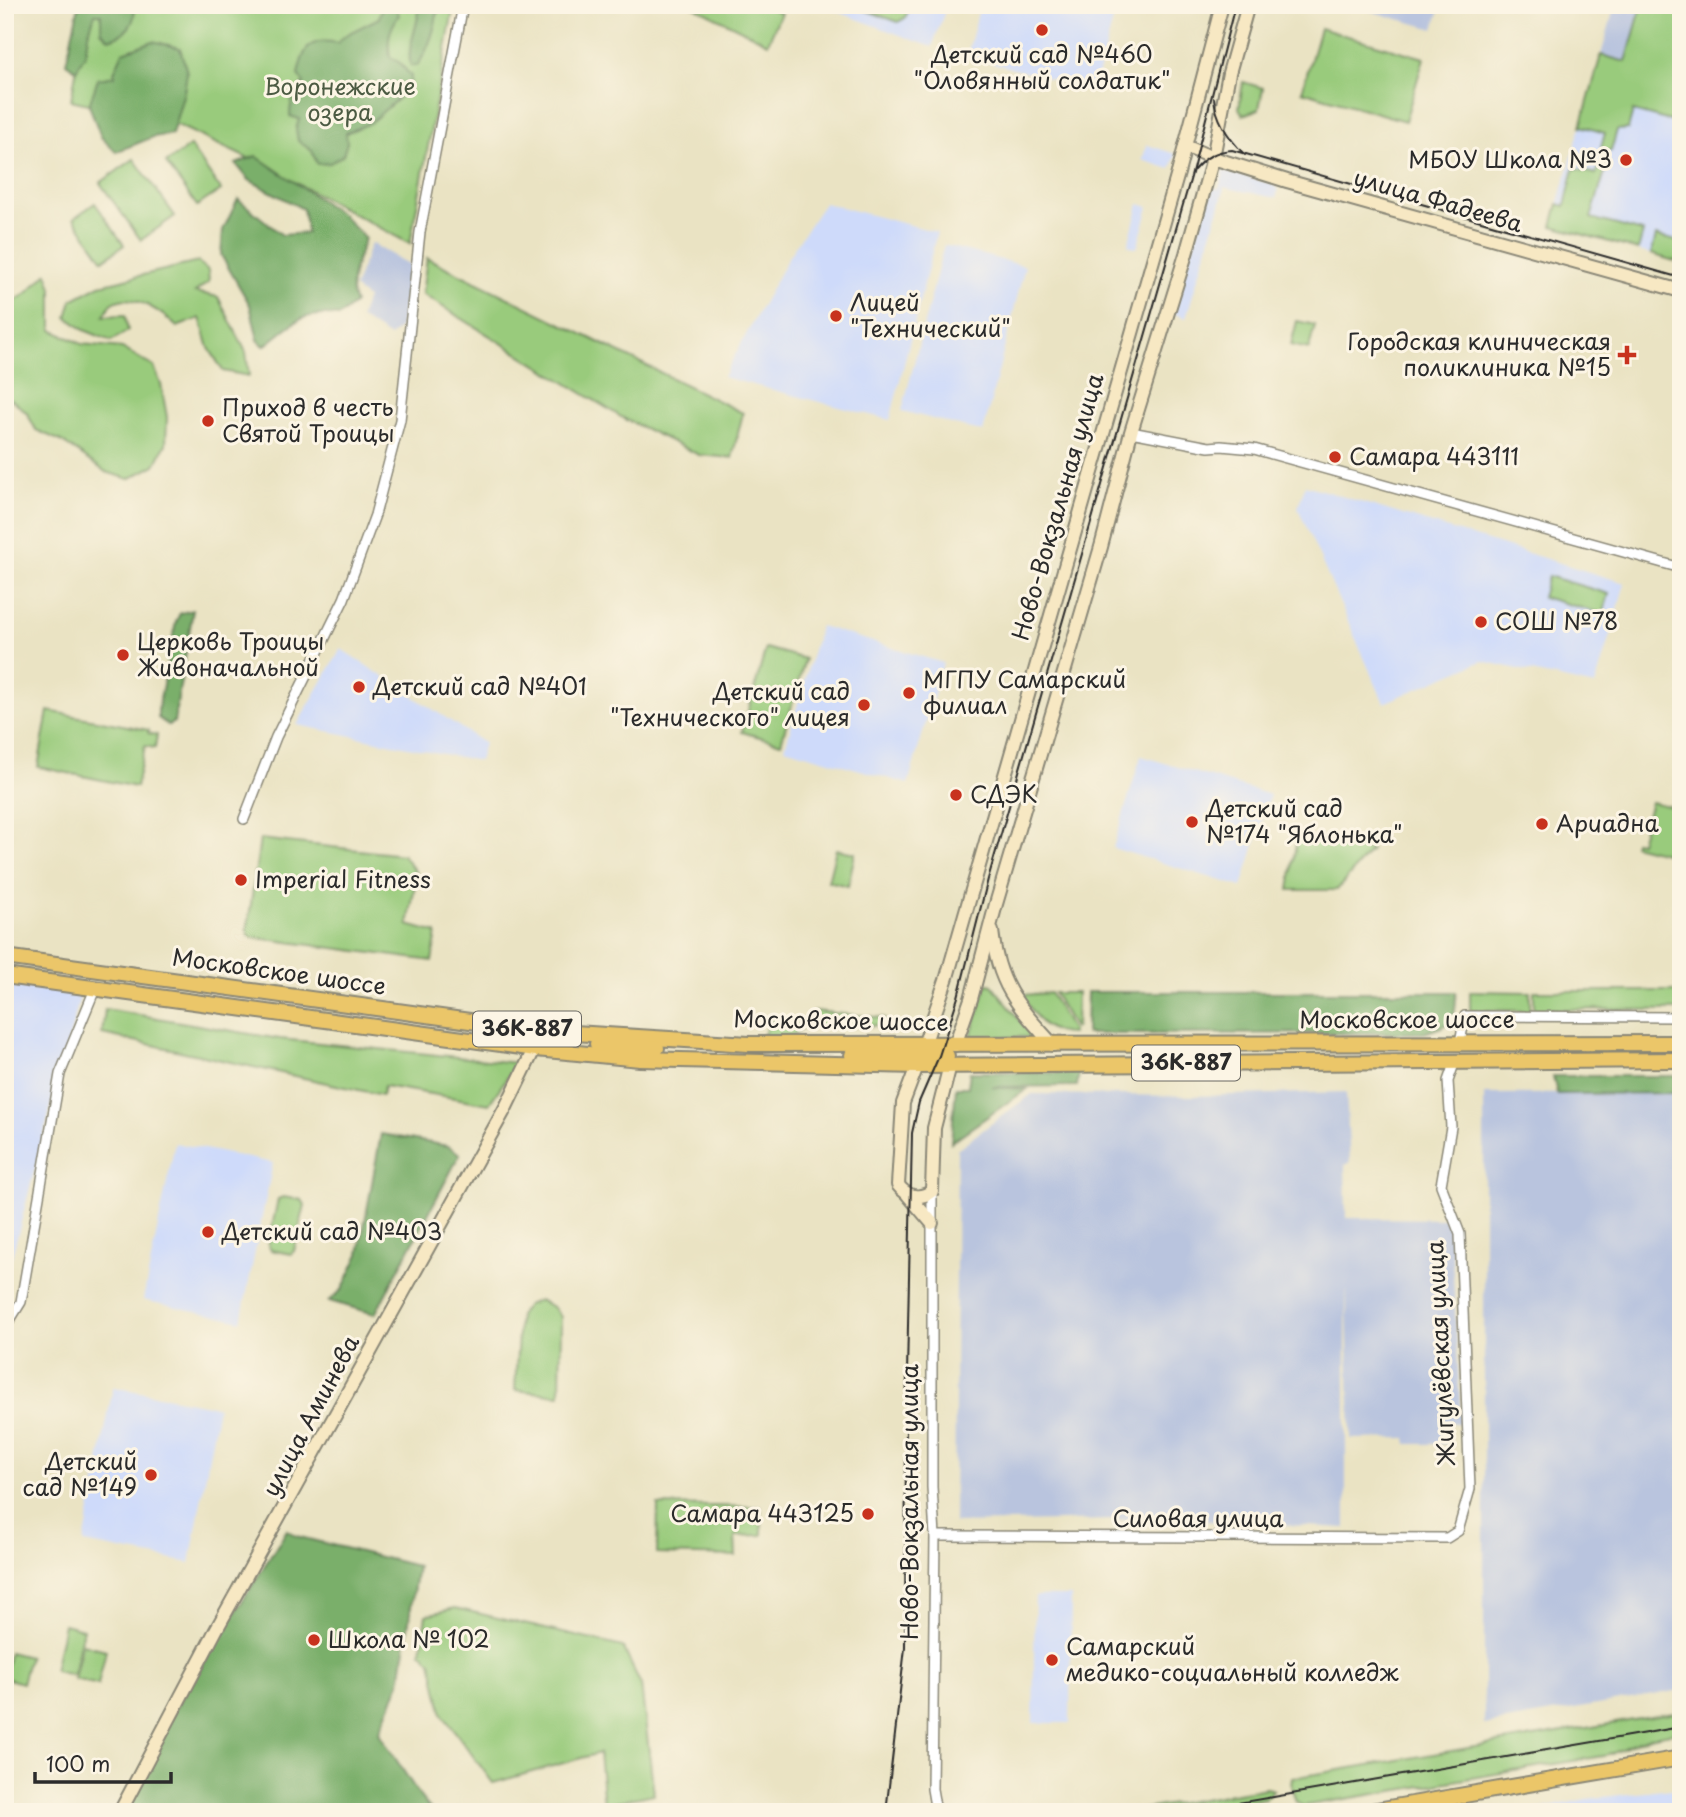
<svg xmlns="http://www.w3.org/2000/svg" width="1686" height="1817" font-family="'Playpen Sans',sans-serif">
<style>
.built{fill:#cedafa}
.industrial{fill:#b9c4de}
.green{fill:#99cb7b;stroke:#627b53;stroke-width:2}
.forest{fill:#7aaf6b;stroke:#526d4b;stroke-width:2}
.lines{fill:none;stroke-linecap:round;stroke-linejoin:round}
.street-casing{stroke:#8a8777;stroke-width:12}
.secondary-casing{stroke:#8a8777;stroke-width:16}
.primary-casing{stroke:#8a8777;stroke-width:18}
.street{stroke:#fff;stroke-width:9}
.secondary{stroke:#f7e8c3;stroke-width:12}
.primary{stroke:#ebc669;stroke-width:14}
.tram{stroke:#2b2b2b;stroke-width:2}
.poi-dot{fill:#c8321e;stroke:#fcf5e5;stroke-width:2.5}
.labels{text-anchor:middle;stroke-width:6;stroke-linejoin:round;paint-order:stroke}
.shield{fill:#fcf5e5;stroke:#6a6863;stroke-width:2}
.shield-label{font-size:21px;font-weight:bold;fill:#2b2b2b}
.poi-label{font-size:23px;fill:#2b2b2b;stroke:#fcf5e5;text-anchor:start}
.park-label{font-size:23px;fill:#4c5b43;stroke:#fcf5e5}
.street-label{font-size:23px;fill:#2b2b2b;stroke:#fcf5e5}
</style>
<rect width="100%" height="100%" fill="#fcf5e5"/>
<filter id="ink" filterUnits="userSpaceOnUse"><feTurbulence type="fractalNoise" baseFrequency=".0143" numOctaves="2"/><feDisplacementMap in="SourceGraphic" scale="14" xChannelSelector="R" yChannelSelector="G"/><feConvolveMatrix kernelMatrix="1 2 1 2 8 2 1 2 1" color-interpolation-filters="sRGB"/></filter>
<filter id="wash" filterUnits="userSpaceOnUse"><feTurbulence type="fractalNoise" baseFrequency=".00686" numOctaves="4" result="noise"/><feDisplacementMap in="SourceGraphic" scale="28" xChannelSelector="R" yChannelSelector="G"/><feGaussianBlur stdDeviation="1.57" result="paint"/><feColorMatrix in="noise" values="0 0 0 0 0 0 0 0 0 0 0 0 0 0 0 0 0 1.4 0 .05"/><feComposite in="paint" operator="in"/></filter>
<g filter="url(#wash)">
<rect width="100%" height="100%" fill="#eae3c3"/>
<!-- built -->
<g class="built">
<polygon points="820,5 947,5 932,47"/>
<polygon points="980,5 1117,5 1094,91 967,56"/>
<polygon points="1642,5 1681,5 1681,263 1552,226 1601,55 1626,62"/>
<polygon points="1147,145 1176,154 1171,169 1142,160"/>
<polygon points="1224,171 1273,184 1278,190 1276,198 1223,187 1224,191 1186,318 1172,313 1211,187 1219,189"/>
<polygon points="824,203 937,232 890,420 723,377 789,256"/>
<polygon points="1139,204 1149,207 1137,248 1128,245"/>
<polygon points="944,245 1025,266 983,432 902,411"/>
<polygon points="1305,485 1625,583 1595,686 1482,661 1384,703 1298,508"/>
<polygon points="820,626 943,663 908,784 785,748"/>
<polygon points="341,649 484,743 479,761 297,725"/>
<polygon points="1141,756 1270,795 1242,887 1113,848"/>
<polygon points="5,983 81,993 5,1283"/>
<polygon points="175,1143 273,1163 241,1321 143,1300"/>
<polygon points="113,1387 218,1407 190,1563 84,1543"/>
<polygon points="1035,1596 1071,1596 1070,1723 1033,1723"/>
<polygon points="1681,1788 1681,1812 1528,1812 1586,1799"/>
</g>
<!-- industrial -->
<g class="industrial">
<polygon points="1348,5 1441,5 1434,29"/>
<polygon points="1615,5 1642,5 1626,62 1601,55"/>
<polygon points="371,243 411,266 400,327 390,337 360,318 367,298 354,288"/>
<polygon points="1346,1092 1350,1162 1345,1165 1346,1218 1450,1219 1461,1424 1447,1421 1449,1444 1407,1444 1406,1438 1351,1439 1346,1278 1346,1528 1168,1519 954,1523 957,1149 1032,1094 1193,1096"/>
<polygon points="1681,1093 1681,1690 1484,1725 1484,1094"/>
</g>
<!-- green -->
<g class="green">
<polygon points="88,5 454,5 410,244 270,169 177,125 71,100"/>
<polygon points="691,5 763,5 781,13 768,43"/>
<polygon points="851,5 911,5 905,18 898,22"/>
<polygon points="1642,5 1681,5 1681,124 1633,111 1628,129 1617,130 1611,151 1604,152 1601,147 1605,133 1581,126 1601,55 1626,62"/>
<polygon points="1320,28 1424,58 1405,121 1302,91"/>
<polygon points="1243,82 1263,88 1259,109 1243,115 1239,108"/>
<polygon points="190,146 221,190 197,206 166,163"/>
<polygon points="134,159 175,216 141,240 100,183"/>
<polygon points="1601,162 1606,165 1606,168 1591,218 1643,232 1638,250 1552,226 1558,204 1565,206 1574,168 1596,174"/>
<polygon points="95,203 124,245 103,260 74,218"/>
<polygon points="1656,236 1681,242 1681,263 1651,254"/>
<polygon points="427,258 743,413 732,458 699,455 623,418 422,294"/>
<path d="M198,262L208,270L209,282L195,292L218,297L246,352L249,376L223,371L209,348L200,318L177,327C164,314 132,290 113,303C109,306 106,312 104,316L125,315L128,331L111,341L84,330L67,317L72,300L100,285Z"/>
<polygon points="47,273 52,288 52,330 82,344 122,348 154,367 161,384 167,417 166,444 155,465 129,479 106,472 61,441 36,430 27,413 11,399 5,402 5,306 26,294"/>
<polygon points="1297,321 1315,325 1309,349 1291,345"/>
<polygon points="1548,576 1609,594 1603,614 1542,597"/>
<polygon points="766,648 805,659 781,743 742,732"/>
<polygon points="48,711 149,730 148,733 157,735 155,748 145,746 136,787 38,767"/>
<polygon points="1651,802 1681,809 1681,857 1633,845 1634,841 1640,842"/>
<polygon points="1297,836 1371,850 1337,890 1289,890"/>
<polygon points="260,839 403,855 417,874 408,925 437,933 432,961 250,937 247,932"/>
<polygon points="836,849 855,853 848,886 828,881"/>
<polygon points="987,984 992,985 1033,1037 973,1038 971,1034"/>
<polygon points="1470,991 1530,992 1530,1011 1470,1010"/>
<polygon points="1534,991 1681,991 1681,1010 1534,1009"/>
<path d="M1050,993L1072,1031V1034C1043,1034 1036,1016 1021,995Z"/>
<polygon points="1054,993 1077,993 1076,1027 1074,1028"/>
<polygon points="105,1009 280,1039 517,1063 489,1104 384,1086 382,1095 102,1034"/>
<polygon points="814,1011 884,1018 886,1025 802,1028 790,1038 763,1036 770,1020 809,1020"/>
<polygon points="283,1197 302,1200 305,1205 294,1251 291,1254 271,1250 268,1245 278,1199"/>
<polygon points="539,1300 553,1307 561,1317 560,1395 515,1390 519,1315 527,1305"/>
<polygon points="658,1505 761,1507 762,1535 735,1536 736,1556 657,1554"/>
<polygon points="455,1608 623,1647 641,1685 654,1794 604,1804 599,1753 493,1783 443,1715 431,1661 421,1652 426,1615"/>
<polygon points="64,1624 83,1629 73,1675 54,1671"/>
<polygon points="82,1644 106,1650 98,1685 74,1679"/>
<polygon points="9,1652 29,1657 22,1683 5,1678"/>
<polygon points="1681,1712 1681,1731 1649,1737 1609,1755 1303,1806 1296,1802 1291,1786 1292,1778"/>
<polygon points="1266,1788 1273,1790 1266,1798 1186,1812 1128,1812"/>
</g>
<!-- forest -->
<g class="forest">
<path d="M79,5H143L134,6C137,24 125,35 109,39L101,31V14H95L88,34L85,55L76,70L66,63Z"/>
<path d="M383,5H395L399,15C389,30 387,39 390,57L400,63L411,76L410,87L402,95L370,123L346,133L347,143L343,155L330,163L317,164L312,151L298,141L296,129L299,119L290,116C290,101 294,93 304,83L298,75C303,49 309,37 337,43L347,34L379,18Z"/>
<path d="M419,5H439C435,27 430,48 417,66H411C405,47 420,25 419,5Z"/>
<polygon points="153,41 180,48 187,72 184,92 172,134 153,137 116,152 101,137 89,105 98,79 115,76 114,72 123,52"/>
<path d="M256,156L341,214L365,238C359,257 345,283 355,303L339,316C298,311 295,323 264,346L258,340L250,305L221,255L223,230L238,199L282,235L307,233L303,209L249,180L236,164Z"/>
<polygon points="193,610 174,722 168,725 158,718 158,708 176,622 180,613"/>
<path d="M1087,992H1456C1456,1022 1452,1024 1424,1033L1086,1034Z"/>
<polygon points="970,1072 1079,1073 1077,1086 992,1087 1027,1089 951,1142 956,1087 968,1087"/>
<polygon points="1553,1076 1681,1076 1681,1093 1557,1094"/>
<polygon points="381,1134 448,1146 460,1154 375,1314 329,1301 342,1290 359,1254"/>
<polygon points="287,1530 296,1536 417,1566 400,1682 379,1733 421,1798 433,1812 120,1812 177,1705"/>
</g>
</g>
<g filter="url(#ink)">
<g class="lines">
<defs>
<g id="street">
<polyline points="1131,432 1209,447 1221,446 1254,449 1681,568"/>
<polyline points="244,819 276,737 344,599 375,515 400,420 420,232 463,5"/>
<polyline points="1460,1042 1465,1016 1681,1017"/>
<polyline points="932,1191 932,1487 935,1536 932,1789 936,1812"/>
<polyline points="5,1328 21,1302 60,1074 95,989"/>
<polyline points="935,1536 1447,1538 1458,1531 1470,1489 1460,1234 1441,1185 1451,1127 1448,1081 1455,1061"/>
</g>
<g id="secondary">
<polyline points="1185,146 1213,158 1287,181 1681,291"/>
<path d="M992,931C998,986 1018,1006 1053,1045"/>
<polyline points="924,1045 947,977 1178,173 1222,5"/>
<polyline points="955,1045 971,999 996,904 1101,547 1131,432 1186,254 1213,158 1229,73 1248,5"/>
<path d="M917,1066L903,1103L898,1185C907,1197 920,1200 932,1191L934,1128L950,1065"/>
<polyline points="908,1195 932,1223"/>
<polyline points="120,1812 216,1630 506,1107 539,1039"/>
</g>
<g id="primary">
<polyline points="5,957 543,1031 749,1044 1681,1043"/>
<polyline points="5,976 536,1049 640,1059 917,1066 1681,1060"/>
<polyline points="597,1044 657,1048"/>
<polyline points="852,1055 947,1056"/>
<polyline points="1365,1812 1681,1758"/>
</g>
</defs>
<!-- street casing -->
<use href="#street" class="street-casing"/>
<!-- secondary casing -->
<use href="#secondary" class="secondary-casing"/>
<!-- primary casing -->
<use href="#primary" class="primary-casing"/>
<!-- street -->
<use href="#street" class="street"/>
<!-- secondary -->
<use href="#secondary" class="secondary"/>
<!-- primary -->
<use href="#primary" class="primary"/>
<!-- tram -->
<g class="tram">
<path d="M1214,98C1216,121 1229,139 1245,155"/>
<path d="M1194,170C1205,157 1216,151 1232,150L1681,278"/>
<polyline points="886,1812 905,1648 906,1422 912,1133 919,1102 939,1056 958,997 988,879 1191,177 1235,5"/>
<polyline points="1186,1812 1681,1727"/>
</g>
</g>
</g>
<!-- markers -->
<g class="poi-dot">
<circle cx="1042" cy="30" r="7"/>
<circle cx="1626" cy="160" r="7"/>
<circle cx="836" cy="316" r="7"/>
<path d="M1623.5 344.5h7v7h7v7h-7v7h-7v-7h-7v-7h7z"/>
<circle cx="208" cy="421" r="7"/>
<circle cx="1335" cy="457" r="7"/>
<circle cx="1481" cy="622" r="7"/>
<circle cx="123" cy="655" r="7"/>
<circle cx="359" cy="687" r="7"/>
<circle cx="909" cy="693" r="7"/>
<circle cx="864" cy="705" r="7"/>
<circle cx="956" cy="795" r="7"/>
<circle cx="1192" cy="822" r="7"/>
<circle cx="1542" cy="824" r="7"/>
<circle cx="241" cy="880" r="7"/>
<circle cx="208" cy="1232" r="7"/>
<circle cx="151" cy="1475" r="7"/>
<circle cx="868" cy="1514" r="7"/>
<circle cx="314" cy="1640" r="7"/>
<circle cx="1052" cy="1660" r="7"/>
</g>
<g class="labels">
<!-- shield labels -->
<g class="shield">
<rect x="473" y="1011.5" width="108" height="35" rx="5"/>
<rect x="1132" y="1045.5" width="108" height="35" rx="5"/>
</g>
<g class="shield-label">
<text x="527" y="1036">36К-887</text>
<text x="1186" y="1070">36К-887</text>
</g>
<!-- poi labels -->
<g class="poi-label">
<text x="1042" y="63" text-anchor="middle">Детский сад №460<tspan x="1042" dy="26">"Оловянный солдатик"</tspan></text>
<text x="1612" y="168" text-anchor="end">МБОУ Школа №3</text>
<text x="850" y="311">Лицей<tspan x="850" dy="26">"Технический"</tspan></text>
<text x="1611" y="350" text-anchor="end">Городская клиническая<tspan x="1611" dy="26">поликлиника №15</tspan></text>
<text x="222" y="416">Приход в честь<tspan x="222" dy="26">Святой Троицы</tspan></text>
<text x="1349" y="465">Самара 443111</text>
<text x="1495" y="630">СОШ №78</text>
<text x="137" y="650">Церковь Троицы<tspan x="137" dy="26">Живоначальной</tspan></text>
<text x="923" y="688">МГПУ Самарский<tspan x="923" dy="26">филиал</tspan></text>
<text x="373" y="695">Детский сад №401</text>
<text x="850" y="700" text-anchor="end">Детский сад<tspan x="850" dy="26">"Технического" лицея</tspan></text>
<text x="970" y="803">СДЭК</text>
<text x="1206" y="817">Детский сад<tspan x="1206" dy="26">№174 "Яблонька"</tspan></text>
<text x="1556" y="832">Ариадна</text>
<text x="255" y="888">Imperial Fitness</text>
<text x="222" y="1240">Детский сад №403</text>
<text x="137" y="1470" text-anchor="end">Детский<tspan x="137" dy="26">сад №149</tspan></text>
<text x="854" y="1522" text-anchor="end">Самара 443125</text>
<text x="328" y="1648">Школа № 102</text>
<text x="1066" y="1655">Самарский<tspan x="1066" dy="26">медико-социальный колледж</tspan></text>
</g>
<!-- park labels -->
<g class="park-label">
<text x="340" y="95">Воронежские<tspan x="340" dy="26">озера</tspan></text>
</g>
<!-- street labels -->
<g class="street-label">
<text transform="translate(1438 201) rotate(16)" y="8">улица Фадеева</text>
<text transform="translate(1058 507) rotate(-74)" y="8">Ново-Вокзальная улица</text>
<text transform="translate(279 972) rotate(8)" y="8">Московское шоссе</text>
<text x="1407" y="1028">Московское шоссе</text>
<text transform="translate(841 1021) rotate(1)" y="8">Московское шоссе</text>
<text transform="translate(1441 1353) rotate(-93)" y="8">Жигулёвская улица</text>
<text transform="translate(311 1416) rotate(-62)" y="8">улица Аминева</text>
<text transform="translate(910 1502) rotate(-90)" y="8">Ново-Вокзальная улица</text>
<text x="1198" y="1527">Силовая улица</text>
</g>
</g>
<!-- margin -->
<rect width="1686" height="1817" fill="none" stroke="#fcf5e5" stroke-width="28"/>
<!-- scale -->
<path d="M35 1772v10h136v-10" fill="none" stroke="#2b2b2b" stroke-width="3.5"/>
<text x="46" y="1772" font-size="21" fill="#2b2b2b" stroke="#fcf5e5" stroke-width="5" paint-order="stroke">100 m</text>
</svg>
